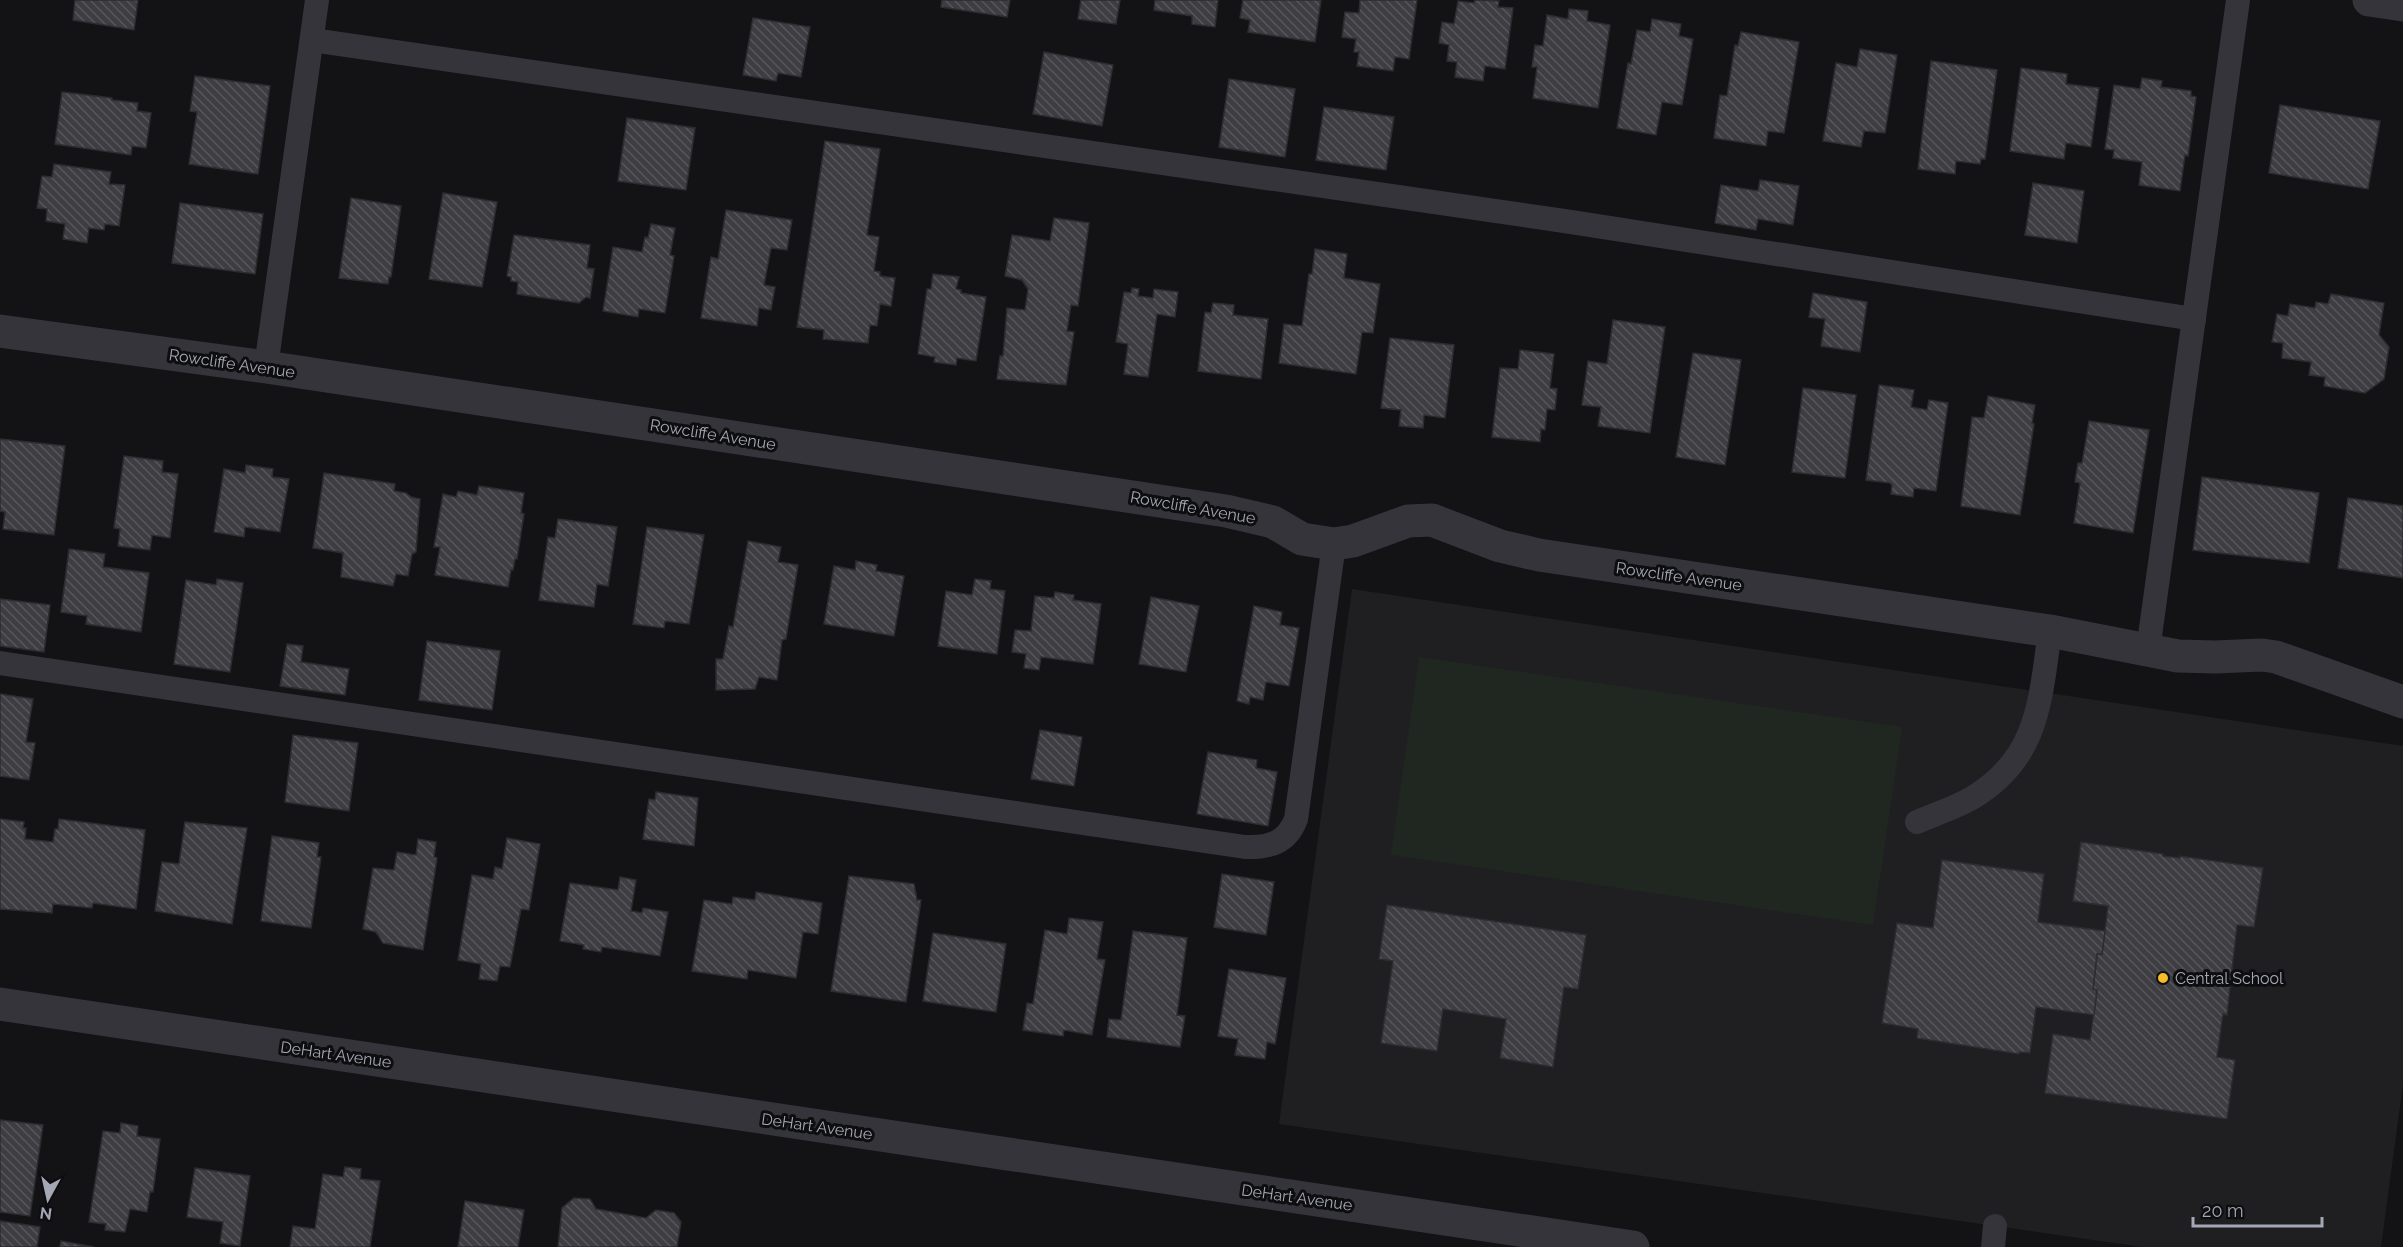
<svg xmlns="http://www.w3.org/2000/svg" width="2403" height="1247" font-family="Raleway,sans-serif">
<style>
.built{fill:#1f1f22}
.pitch{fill:#1f2720}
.building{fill:url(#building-back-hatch);stroke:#2d2d31;stroke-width:1.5}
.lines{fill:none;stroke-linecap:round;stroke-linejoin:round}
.service{stroke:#34343a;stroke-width:24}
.minor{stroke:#34343a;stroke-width:33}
.tertiary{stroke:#34343a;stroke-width:33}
.poi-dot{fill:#f7bd28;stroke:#0e0e10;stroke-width:2}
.labels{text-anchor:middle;stroke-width:6;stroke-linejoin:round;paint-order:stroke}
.street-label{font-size:16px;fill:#a4a8b5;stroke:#0e0e10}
.poi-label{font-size:16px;fill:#a4a8b5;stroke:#0e0e10;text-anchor:start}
</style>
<defs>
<pattern id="building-back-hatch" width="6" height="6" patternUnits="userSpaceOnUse" patternTransform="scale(1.5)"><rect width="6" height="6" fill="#3d3d42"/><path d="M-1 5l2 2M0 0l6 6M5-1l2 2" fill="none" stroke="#56565b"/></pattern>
</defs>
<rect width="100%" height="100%" fill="#131315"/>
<!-- built -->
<polygon class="built" points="1352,589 2403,746 2403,1084 2381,1247 2142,1247 1279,1124"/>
<!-- pitch -->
<polygon class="pitch" points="1419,657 1902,727 1873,925 1391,855"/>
<!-- building -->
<g class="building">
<polygon points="75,0 138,0 134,30 73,20"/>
<polygon points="942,0 1010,0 1007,17 941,7"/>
<polygon points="1081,0 1120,0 1116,24 1078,19"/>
<polygon points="1155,0 1218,0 1215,27 1192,24 1192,16 1154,10"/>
<polygon points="1243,0 1321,0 1315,42 1248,32 1250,20 1240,18"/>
<polygon points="1360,0 1417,0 1409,59 1395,57 1393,71 1357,66 1359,52 1354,52 1356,39 1342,37 1345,12 1359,13"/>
<polygon points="1475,0 1499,1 1498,7 1513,8 1505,69 1485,66 1483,81 1455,77 1457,62 1447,61 1449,45 1439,43 1442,22 1454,24 1458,1 1474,3"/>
<polygon points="1569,9 1588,11 1587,21 1610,25 1598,108 1533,98 1537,67 1532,67 1535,45 1543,46 1547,15 1568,19"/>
<polygon points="753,18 810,27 801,77 778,73 776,81 743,75"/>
<polygon points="1652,19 1681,24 1679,36 1693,39 1682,105 1662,102 1656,135 1617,128 1628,63 1631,64 1637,30 1650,32"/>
<polygon points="1741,32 1799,42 1784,133 1768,131 1766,146 1714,138 1720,95 1727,96 1735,45 1738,46"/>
<polygon points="1860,49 1897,55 1885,133 1864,131 1861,147 1823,141 1836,63 1857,67"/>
<polygon points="1044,52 1113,65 1102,126 1033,114"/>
<polygon points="1931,61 1997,70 1985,159 1981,159 1980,164 1956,161 1955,174 1918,169"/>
<polygon points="2021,68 2067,74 2066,84 2099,88 2091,147 2066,143 2064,159 2010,151"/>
<polygon points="195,76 270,86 258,174 189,164 197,112 190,111"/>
<polygon points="2142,78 2162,81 2161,87 2191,91 2191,96 2196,97 2188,156 2185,155 2180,191 2139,185 2142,162 2113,158 2114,150 2105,149 2114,85 2140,89"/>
<polygon points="1229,79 1295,89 1285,157 1219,147"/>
<polygon points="62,92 112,98 112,100 138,103 137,111 151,113 146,148 132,146 131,155 55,144"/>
<polygon points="2280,105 2380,121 2368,189 2269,173"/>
<polygon points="1324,107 1394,117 1386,170 1316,160"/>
<polygon points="627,118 695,128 686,190 618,181"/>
<polygon points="825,141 880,149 867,235 879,237 874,271 880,272 880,276 895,278 891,306 880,304 877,326 870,325 868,343 823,339 824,330 797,327"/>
<polygon points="54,164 111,172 109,184 125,185 119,226 105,224 104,230 89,228 87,243 63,239 65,224 46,221 47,209 37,208 42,176 52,177"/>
<polygon points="1760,180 1799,186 1793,225 1758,219 1756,230 1715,223 1721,185 1758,191"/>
<polygon points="2033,183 2084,191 2077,243 2025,235"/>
<polygon points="443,193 497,202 482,287 429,279"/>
<polygon points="351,198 401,206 391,277 389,277 388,284 339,278"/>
<polygon points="180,203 263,214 255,274 172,263"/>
<polygon points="726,210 792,220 787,250 771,248 764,285 775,287 771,310 759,308 757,326 701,318 711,257 718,259"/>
<polygon points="1054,218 1089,223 1078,306 1071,305 1067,331 1074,332 1066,385 997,379 1000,356 1003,356 1007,308 1025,310 1028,289 1022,280 1005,276 1012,235 1050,241"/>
<polygon points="651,224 675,228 670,255 674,256 665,313 639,309 638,317 603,311 613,247 642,252 645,237 648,238"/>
<polygon points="514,235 590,245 587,268 594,269 590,298 586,297 579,303 517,294 518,282 511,281 511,277 507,276"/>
<polygon points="1315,249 1347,254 1344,278 1380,284 1373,333 1362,332 1356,374 1279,363 1284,324 1302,326 1309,274 1312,274"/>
<polygon points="933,274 959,277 956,289 961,290 961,293 986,297 976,361 957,358 956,365 934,362 935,357 918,354 927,289 931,289"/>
<polygon points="1132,288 1139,289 1138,296 1153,298 1154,289 1178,292 1175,317 1157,314 1148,377 1124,374 1128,344 1116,342 1124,292 1131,293"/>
<polygon points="1813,293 1867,302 1860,352 1821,346 1825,319 1809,317"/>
<polygon points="2331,294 2384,303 2379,335 2389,347 2384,379 2365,393 2324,386 2325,377 2309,375 2311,362 2282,358 2283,343 2272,342 2277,314 2288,316 2290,304 2315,308 2316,302 2328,304"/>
<polygon points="1213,303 1234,305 1233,315 1268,319 1261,379 1198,371 1205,312 1211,313"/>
<polygon points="1613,320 1665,327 1650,433 1598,426 1601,407 1582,405 1588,361 1607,364"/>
<polygon points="1390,338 1454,345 1445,418 1424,415 1423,428 1399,426 1401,410 1381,408"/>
<polygon points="1520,350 1554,354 1550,388 1557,389 1555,410 1547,409 1545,430 1541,429 1540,442 1492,437 1500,368 1518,369"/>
<polygon points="1693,353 1741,360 1725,465 1676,457"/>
<polygon points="1879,385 1914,390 1911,407 1927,410 1929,400 1948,403 1936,491 1914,488 1913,497 1891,494 1892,485 1890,483 1866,480"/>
<polygon points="1803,388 1856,395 1845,478 1792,472"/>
<polygon points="1988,396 2035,405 2032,423 2034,424 2020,515 1961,506 1972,417 1984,418"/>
<polygon points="2089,421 2149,430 2133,533 2074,523 2080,483 2075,482 2078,463 2082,463"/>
<polygon points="0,439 65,446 54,535 3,529 5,512 0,511"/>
<polygon points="124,456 163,461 162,472 178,474 170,538 152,535 150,550 118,546 120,529 114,528"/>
<polygon points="246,465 273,469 272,477 289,479 280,532 245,527 244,537 214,532 224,469 245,473"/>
<polygon points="324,473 395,484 394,491 406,493 411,497 420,499 416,552 412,554 408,576 396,574 393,586 341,577 343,553 313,548"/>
<polygon points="2202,477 2319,493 2309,563 2193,550"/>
<polygon points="479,486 524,493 521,513 524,514 517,559 515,559 513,570 511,570 508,587 435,575 440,547 434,547 443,494 456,497 458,491 477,495"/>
<polygon points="2348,498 2403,506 2403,578 2338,568"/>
<polygon points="558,519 617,527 608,586 597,584 594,607 539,600 548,537 555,538"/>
<polygon points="647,527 704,535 689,624 665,621 664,628 633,624"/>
<polygon points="748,541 781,547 778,562 798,565 786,639 782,640 777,680 759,677 755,689 716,690 716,659 723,659 729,626 733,627"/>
<polygon points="69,549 105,554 103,567 149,573 141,632 86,624 87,616 61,612"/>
<polygon points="856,561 877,565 876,571 904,576 894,636 824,624 834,566 855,570"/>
<polygon points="217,579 243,583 230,672 174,664 186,580 216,585"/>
<polygon points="975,579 991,581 990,589 1005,591 997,654 938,646 946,591 972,595"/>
<polygon points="1055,592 1074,595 1073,600 1101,604 1093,664 1041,657 1039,670 1024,668 1026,654 1012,652 1015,630 1031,631 1035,596 1054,598"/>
<polygon points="1151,597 1199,606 1186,672 1139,664"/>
<polygon points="0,599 50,605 44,652 0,646"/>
<polygon points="1254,606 1282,612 1280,625 1299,628 1289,686 1266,682 1263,700 1250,697 1249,704 1237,701"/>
<polygon points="427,641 500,651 492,710 419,700"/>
<polygon points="287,644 303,646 301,662 349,669 345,695 280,686"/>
<polygon points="0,694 33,699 26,742 35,743 29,780 0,776"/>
<polygon points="1040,730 1082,737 1074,786 1031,779"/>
<polygon points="293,735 358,743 349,811 285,802"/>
<polygon points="1208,752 1257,760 1256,768 1277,772 1268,826 1197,814"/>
<polygon points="656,792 698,798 694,846 643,839 649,799 655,800"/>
<polygon points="0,819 24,822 23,828 26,828 25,839 53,842 55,829 58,829 59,819 145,830 136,909 93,903 92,908 53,904 52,913 0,909"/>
<polygon points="185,822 247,828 232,924 155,911 162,862 179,864"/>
<polygon points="272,836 319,843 317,857 321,857 311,928 261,921"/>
<polygon points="507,838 540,844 529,910 521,909 510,967 500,966 497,981 479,979 481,964 458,960 472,875 493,879 495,867 502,869"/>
<polygon points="418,839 436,842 434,857 437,858 423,950 383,943 376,932 363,929 373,868 394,870 397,852 416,855"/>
<polygon points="2081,842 2163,854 2163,856 2180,858 2180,856 2263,868 2254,927 2237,925 2227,1015 2223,1014 2217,1057 2235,1060 2227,1119 2045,1093 2053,1034 2090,1040 2097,990 2093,989 2097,954 2102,954 2108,906 2073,901"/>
<polygon points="1942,860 2044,874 2038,922 2105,931 2102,954 2097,954 2093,989 2097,990 2094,1015 2036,1007 2030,1053 2020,1052 2019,1054 1917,1038 1918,1029 1882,1023 1897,923 1933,928"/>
<polygon points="1222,874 1274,882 1266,935 1214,927"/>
<polygon points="849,876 914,884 917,900 921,900 906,1002 831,991"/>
<polygon points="620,877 636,880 631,911 642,913 643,908 668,912 660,956 602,947 601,952 583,949 584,945 560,941 570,883 618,890"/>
<polygon points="756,892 822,903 818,934 803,932 796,978 748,970 747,979 692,971 704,900 732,904 733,897 755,900"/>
<polygon points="1387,905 1586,935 1578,989 1564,987 1553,1067 1500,1058 1506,1019 1443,1009 1437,1051 1381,1043 1393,961 1379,959"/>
<polygon points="1069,918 1103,922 1097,959 1105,960 1092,1035 1064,1030 1063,1036 1023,1030 1027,1003 1033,1004 1045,930 1067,934"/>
<polygon points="1133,931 1187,938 1177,1015 1185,1016 1180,1047 1107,1037 1109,1019 1121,1020"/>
<polygon points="933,933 1006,944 996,1012 923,1001"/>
<polygon points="1229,969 1286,978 1275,1044 1267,1042 1265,1059 1235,1055 1238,1039 1218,1036"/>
<polygon points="0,1120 43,1125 30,1216 0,1212"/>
<polygon points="121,1123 138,1126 137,1136 160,1139 153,1192 150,1192 147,1212 130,1209 125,1232 105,1230 106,1224 89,1222 103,1131 120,1133"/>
<polygon points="345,1167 361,1169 360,1179 380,1181 370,1247 290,1247 293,1226 315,1229 323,1174 343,1177"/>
<polygon points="195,1168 250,1176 240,1246 220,1243 223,1222 187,1217"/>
<polygon points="574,1198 590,1199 596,1209 646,1218 656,1210 674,1213 681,1222 677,1247 558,1247 562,1208"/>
<polygon points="465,1201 524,1210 518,1247 458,1247"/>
<polygon points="0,1221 40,1227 37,1247 0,1247"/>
<polygon points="61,1241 94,1247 60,1247"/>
</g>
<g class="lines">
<!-- service -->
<g class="service">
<polyline points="312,40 1571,222 2194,319"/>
<polyline points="266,367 317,0"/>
<polyline points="2148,650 2238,0"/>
<path d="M0,663L1245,847C1269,848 1287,843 1296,819L1334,544"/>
<path d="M1917,822C1935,814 1955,808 1972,798C2039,758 2040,701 2050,631"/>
<polyline points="1993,1247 1995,1226"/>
</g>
<!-- minor -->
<g class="minor">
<polyline points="0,331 266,367 1226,511 1273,522 1302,539 1334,544 1353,541 1408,521 1432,520 1500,546 1539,555 2050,631 2178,656 2215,657 2262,655 2276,657 2403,702"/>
<polyline points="0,1004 1633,1247"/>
</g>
<!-- tertiary -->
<polyline class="tertiary" points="2369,0 2403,5"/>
</g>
<!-- markers -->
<circle class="poi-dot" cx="2163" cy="978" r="6"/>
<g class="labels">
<!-- street labels -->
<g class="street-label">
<text transform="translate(232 363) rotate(8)" y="6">Rowcliffe Avenue</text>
<text transform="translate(713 434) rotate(9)" y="6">Rowcliffe Avenue</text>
<text transform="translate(1193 507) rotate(10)" y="6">Rowcliffe Avenue</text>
<text transform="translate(1679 576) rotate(8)" y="6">Rowcliffe Avenue</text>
<text transform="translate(336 1054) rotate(8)" y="6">DeHart Avenue</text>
<text transform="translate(817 1126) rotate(8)" y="6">DeHart Avenue</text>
<text transform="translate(1297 1197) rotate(8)" y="6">DeHart Avenue</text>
</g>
<!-- poi labels -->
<g class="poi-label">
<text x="2175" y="984">Central School</text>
</g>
</g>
<!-- north arrow -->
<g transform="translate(48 1199) rotate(188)" stroke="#0e0e10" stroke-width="4.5" paint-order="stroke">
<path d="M0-4.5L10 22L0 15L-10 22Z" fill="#a4a8b5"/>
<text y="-9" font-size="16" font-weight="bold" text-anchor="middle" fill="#a4a8b5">N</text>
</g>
<!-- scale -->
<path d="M2193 1217v9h129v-9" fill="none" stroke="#a4a8b5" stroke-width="3"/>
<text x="2202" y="1217" font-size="18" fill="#a4a8b5" stroke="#0e0e10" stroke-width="4.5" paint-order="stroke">20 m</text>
</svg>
